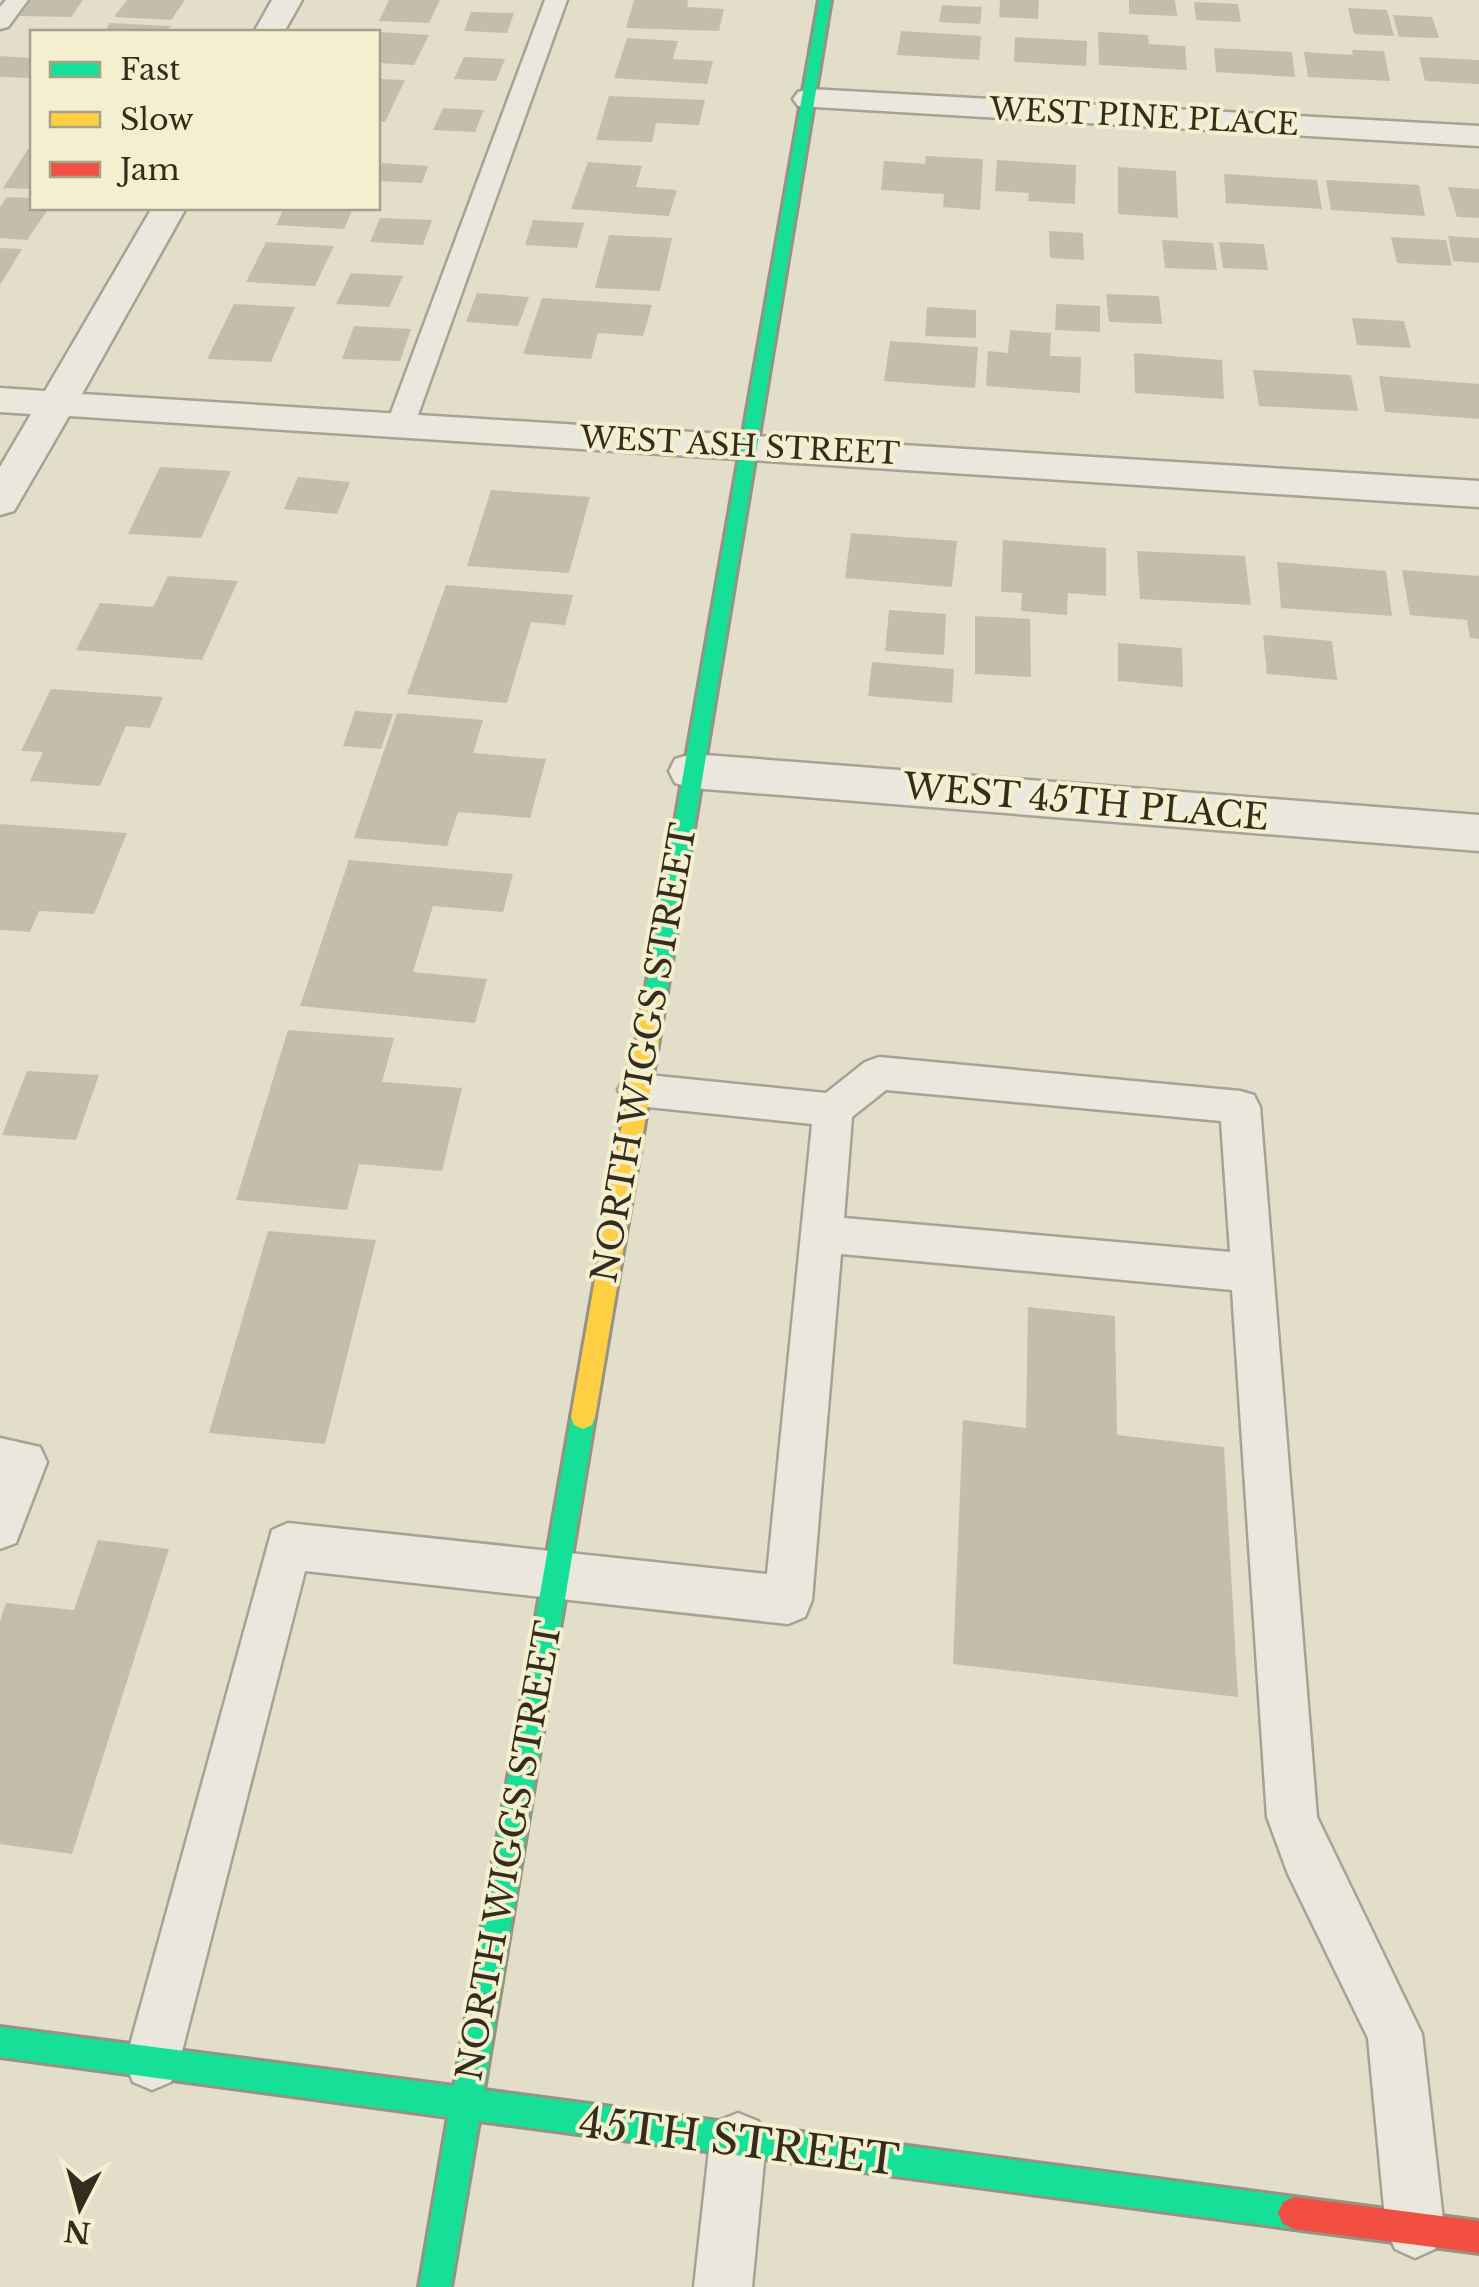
<svg xmlns="http://www.w3.org/2000/svg" width="1479" height="2287" font-family="'Libre Baskerville',serif">
<style>
.building{fill:#c5bdab}
.lines{fill:none;stroke-linecap:round;stroke-linejoin:round}
.lane-casing{stroke:#a7a294;stroke-width:5}
.street-casing{stroke:#a7a294;stroke-width:5}
.fast-casing{stroke:#969284;stroke-width:6}
.slow-casing{stroke:#969284;stroke-width:6}
.jam-casing{stroke:#969284;stroke-width:6}
.lane{fill:#eae8dc;fill-rule:evenodd}
.street{fill:#eae8dc;fill-rule:evenodd}
.fast{fill:#16e098;fill-rule:evenodd}
.slow{fill:#ffcf43;fill-rule:evenodd}
.jam{fill:#f24e42;fill-rule:evenodd}
.labels{text-anchor:middle;stroke-width:8;stroke-linejoin:round;paint-order:stroke}
.far-street-label{font-size:30px;fill:#352c1d;stroke:#f4efcf}
.street-label{font-size:35px;fill:#352c1d;stroke:#f4efcf}
.near-street-label{font-size:42px;fill:#352c1d;stroke:#f4efcf}
</style>
<rect width="100%" height="100%" fill="#e2deca"/>
<!-- building -->
<g class="building">
<polygon points="30,0 83,0 71,17 20,16"/>
<polygon points="127,0 185,0 171,20 114,17"/>
<polygon points="389,0 440,0 429,23 379,21"/>
<polygon points="634,0 688,0 687,7 724,9 719,31 626,28"/>
<polygon points="1000,0 1039,0 1038,19 999,17"/>
<polygon points="1129,0 1175,0 1177,16 1129,14"/>
<polygon points="1194,2 1238,4 1241,22 1196,20"/>
<polygon points="942,5 982,7 980,24 939,22"/>
<polygon points="1348,8 1387,10 1394,36 1354,34"/>
<polygon points="471,12 514,13 507,33 464,31"/>
<polygon points="1393,15 1432,17 1439,38 1399,37"/>
<polygon points="110,23 171,26 166,32 104,32"/>
<polygon points="901,31 981,36 979,60 897,55"/>
<polygon points="378,32 429,35 414,65 378,63"/>
<polygon points="1098,32 1148,35 1149,44 1185,46 1187,70 1099,65"/>
<polygon points="1015,37 1087,41 1086,66 1014,62"/>
<polygon points="627,38 678,41 673,59 713,61 707,84 614,78"/>
<polygon points="1214,48 1292,52 1295,77 1216,72"/>
<polygon points="1352,50 1384,51 1390,81 1308,77 1304,52 1353,55"/>
<polygon points="0,56 32,58 32,78 0,77"/>
<polygon points="464,57 505,59 496,81 454,79"/>
<polygon points="1419,57 1479,60 1479,84 1425,81"/>
<polygon points="378,79 405,80 385,122 378,122"/>
<polygon points="609,96 705,100 699,125 656,123 652,142 596,140"/>
<polygon points="443,108 484,110 475,132 433,130"/>
<polygon points="28,149 32,149 32,189 3,188"/>
<polygon points="926,156 983,159 980,210 943,207 944,194 881,190 884,161 925,164"/>
<polygon points="997,160 1076,165 1075,204 1028,201 1029,193 995,191"/>
<polygon points="588,162 642,166 636,187 677,190 669,216 571,209"/>
<polygon points="382,163 428,166 422,183 378,181"/>
<polygon points="1118,167 1176,171 1178,218 1118,214"/>
<polygon points="1224,174 1317,180 1322,209 1226,203"/>
<polygon points="1326,180 1419,185 1425,216 1331,210"/>
<polygon points="1448,187 1479,189 1479,218 1457,217"/>
<polygon points="7,197 32,198 32,208 49,208 27,240 0,238 0,207"/>
<polygon points="284,208 353,208 344,229 276,225"/>
<polygon points="380,218 432,220 423,245 370,242"/>
<polygon points="533,220 584,223 577,248 525,245"/>
<polygon points="1049,231 1083,233 1084,260 1050,258"/>
<polygon points="609,235 672,238 660,291 595,288"/>
<polygon points="1448,236 1479,238 1479,263 1453,261"/>
<polygon points="1391,237 1446,240 1452,266 1397,263"/>
<polygon points="1162,240 1213,243 1217,270 1165,268"/>
<polygon points="266,242 334,246 315,286 246,282"/>
<polygon points="1219,242 1264,244 1268,270 1223,268"/>
<polygon points="0,248 22,249 0,285"/>
<polygon points="351,273 403,276 389,307 336,304"/>
<polygon points="477,293 529,297 518,326 466,322"/>
<polygon points="1106,294 1159,296 1162,324 1109,322"/>
<polygon points="542,298 652,305 643,336 598,333 591,359 523,354"/>
<polygon points="234,304 295,307 271,362 207,359"/>
<polygon points="1056,304 1100,306 1100,332 1055,330"/>
<polygon points="927,307 976,310 976,338 925,336"/>
<polygon points="1352,318 1404,321 1411,348 1357,345"/>
<polygon points="354,326 411,329 400,361 342,359"/>
<polygon points="1010,330 1051,333 1050,356 1081,357 1080,393 986,386 988,351 1008,353"/>
<polygon points="890,341 978,347 975,388 884,381"/>
<polygon points="1134,353 1222,360 1224,399 1135,393"/>
<polygon points="1253,370 1351,375 1358,411 1259,406"/>
<polygon points="1379,376 1479,384 1479,419 1385,412"/>
<polygon points="160,467 231,471 201,538 128,534"/>
<polygon points="298,477 350,482 337,514 284,509"/>
<polygon points="491,490 590,497 569,573 467,566"/>
<polygon points="851,533 957,541 952,587 845,578"/>
<polygon points="1003,540 1106,548 1106,596 1068,593 1067,615 1021,611 1022,593 1001,592"/>
<polygon points="1137,551 1245,556 1251,605 1140,599"/>
<polygon points="1277,562 1386,571 1392,616 1281,608"/>
<polygon points="1402,570 1479,576 1479,639 1470,638 1467,620 1410,615"/>
<polygon points="168,576 238,581 202,660 76,650 100,603 153,607"/>
<polygon points="446,585 573,595 565,625 531,622 507,703 407,694"/>
<polygon points="889,610 946,614 944,655 885,651"/>
<polygon points="975,616 1030,619 1031,677 975,674"/>
<polygon points="1263,635 1332,641 1337,680 1267,674"/>
<polygon points="1118,643 1182,648 1183,687 1118,681"/>
<polygon points="872,662 954,669 952,703 868,696"/>
<polygon points="51,689 163,697 150,728 126,726 100,786 30,781 43,752 21,751"/>
<polygon points="355,711 393,714 381,749 343,746"/>
<polygon points="397,713 483,720 473,753 546,759 530,818 458,812 447,846 354,838"/>
<polygon points="0,824 127,833 94,914 39,911 30,932 0,930"/>
<polygon points="349,860 513,874 503,912 433,906 413,972 487,979 475,1023 300,1006"/>
<polygon points="288,1030 394,1038 382,1082 462,1088 442,1171 359,1164 347,1210 236,1200"/>
<polygon points="27,1071 99,1075 76,1140 2,1135"/>
<polygon points="268,1231 376,1240 325,1444 209,1433"/>
<polygon points="1028,1307 1115,1316 1117,1435 1224,1447 1238,1697 953,1664 963,1420 1026,1428"/>
<polygon points="98,1540 169,1549 72,1854 0,1844 0,1621 6,1603 74,1610"/>
</g>
<g class="lines">
<defs>
<g id="lane">
<polygon points="6,0 28,0 8,27 0,29 0,7"/>
<polygon points="545,0 567,0 414,426 410,432 390,432 386,426"/>
<path d="M879,1057L1240,1091L1254,1095L1260,1107L1317,1817L1422,2034L1444,2229L1435,2249L1415,2258L1395,2249L1386,2229L1368,2038L1288,1874L1267,1817L1232,1290L841,1254L812,1600L805,1617L788,1624L305,1571L179,2063L171,2082L152,2090L133,2082L125,2063L272,1530L288,1523L767,1574L812,1124L638,1106L624,1101L618,1090L624,1079L638,1074L826,1093L865,1062ZM886,1090L1221,1121L1230,1252L844,1218L852,1117Z"/>
<polygon points="0,1438 40,1447 47,1462 16,1543 0,1549"/>
<polygon points="738,2113 758,2121 766,2141 752,2287 694,2287 710,2141 718,2121"/>
</g>
<g id="street">
<polygon points="272,0 302,0 284,32 254,32"/>
<polygon points="809,89 1479,126 1479,146 798,106 793,99 798,92"/>
<polygon points="152,208 186,208 82,394 1479,481 1479,507 69,416 14,511 0,515 0,467 31,414 0,412 0,388 45,391"/>
<polygon points="692,754 1479,815 1479,851 692,788 675,783 669,771 675,759"/>
</g>
<g id="fast">
<polygon points="819,0 831,0 666,998 655,1006 644,998"/>
<polygon points="583,1405 592,1409 595,1417 484,2090 1294,2197 1305,2202 1310,2213 1305,2224 1294,2229 479,2121 451,2287 419,2287 448,2117 0,2057 0,2027 454,2086 571,1417 574,1409"/>
</g>
<polygon id="slow" points="655,990 666,998 595,1417 592,1425 583,1429 574,1425 571,1417 644,998"/>
<polygon id="jam" points="1294,2197 1479,2221 1479,2253 1294,2229 1283,2224 1278,2213 1283,2202"/>
</defs>
<!-- lane casing -->
<use href="#lane" class="lane-casing"/>
<!-- street casing -->
<use href="#street" class="street-casing"/>
<!-- fast casing -->
<use href="#fast" class="fast-casing"/>
<!-- slow casing -->
<use href="#slow" class="slow-casing"/>
<!-- jam casing -->
<use href="#jam" class="jam-casing"/>
<!-- lane -->
<use href="#lane" class="lane"/>
<!-- street -->
<use href="#street" class="street"/>
<!-- fast -->
<use href="#fast" class="fast"/>
<!-- slow -->
<use href="#slow" class="slow"/>
<!-- jam -->
<use href="#jam" class="jam"/>
</g>
<g class="labels">
<!-- far-street labels -->
<g class="far-street-label">
<text transform="translate(1144 117) rotate(3)" y="10">WEST PINE PLACE</text>
<text transform="translate(740 446) rotate(3)" y="10">WEST ASH STREET</text>
</g>
<!-- street labels -->
<g class="street-label">
<text transform="translate(1086 802) rotate(5)" y="12">WEST 45TH PLACE</text>
<text transform="translate(644 1053) rotate(-80)" y="12">NORTH WIGGS STREET</text>
<text transform="translate(509 1851) rotate(-80)" y="12">NORTH WIGGS STREET</text>
</g>
<!-- near-street labels -->
<g class="near-street-label">
<text transform="translate(739 2141) rotate(7)" y="15">45TH STREET</text>
</g>
</g>
<!-- legend -->
<rect x="30" y="30" width="350" height="180" fill="#f4efcf" stroke="#a8a188" stroke-width="2.5"/>
<rect x="50" y="62" width="50" height="15" fill="#16e098" stroke="#a8a188" stroke-width="2.5"/>
<text x="120" y="80" font-size="30" fill="#352c1d">Fast</text>
<rect x="50" y="112" width="50" height="15" fill="#ffcf43" stroke="#a8a188" stroke-width="2.5"/>
<text x="120" y="130" font-size="30" fill="#352c1d">Slow</text>
<rect x="50" y="162" width="50" height="15" fill="#f24e42" stroke="#a8a188" stroke-width="2.5"/>
<text x="120" y="180" font-size="30" fill="#352c1d">Jam</text>
<!-- north arrow -->
<g transform="translate(80 2207) rotate(186)" stroke="#f4efcf" stroke-width="8" paint-order="stroke">
<path d="M0-8L18 38L0 25L-18 38Z" fill="#352c1d"/>
<text y="-15" font-size="28" font-weight="bold" text-anchor="middle" fill="#352c1d">N</text>
</g>
</svg>
